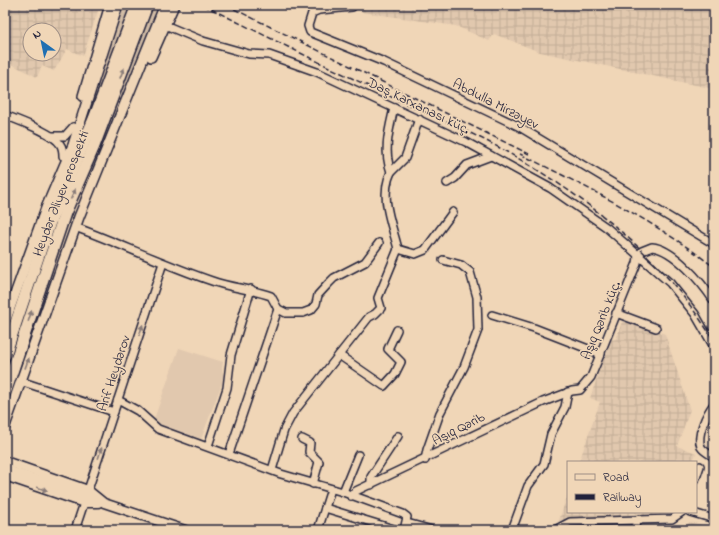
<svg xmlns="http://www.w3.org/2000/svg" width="719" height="535" font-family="'Indie Flower',sans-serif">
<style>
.built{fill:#e1c8ae}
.industrial{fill:url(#industrial-grid);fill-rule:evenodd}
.green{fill:#d2bca5;stroke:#7a6f70}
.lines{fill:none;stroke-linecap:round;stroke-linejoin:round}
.minor-casing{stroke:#22223b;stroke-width:10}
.tertiary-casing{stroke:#22223b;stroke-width:11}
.secondary-casing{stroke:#22223b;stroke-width:12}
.trunk-casing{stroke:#22223b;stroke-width:14}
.minor{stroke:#f0d6b7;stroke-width:7}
.tertiary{stroke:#f0d6b7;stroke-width:8}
.secondary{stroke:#f0d6b7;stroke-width:9}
.trunk{stroke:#f0d6b7;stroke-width:11}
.rail{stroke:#22223b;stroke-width:1.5;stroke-dasharray:6 3;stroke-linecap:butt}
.oneway{fill:#897c79}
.labels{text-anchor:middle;stroke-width:3.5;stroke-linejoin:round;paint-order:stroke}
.street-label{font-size:14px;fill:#22223b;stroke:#f0d6b7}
</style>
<defs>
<pattern id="industrial-grid" width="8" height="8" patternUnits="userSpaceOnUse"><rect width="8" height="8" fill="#e1c8ae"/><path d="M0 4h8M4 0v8" fill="none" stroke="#c1ac97"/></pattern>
</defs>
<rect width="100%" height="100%" fill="#f0d6b7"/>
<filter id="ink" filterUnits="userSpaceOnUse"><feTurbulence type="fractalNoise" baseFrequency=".025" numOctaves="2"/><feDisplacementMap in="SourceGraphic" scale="8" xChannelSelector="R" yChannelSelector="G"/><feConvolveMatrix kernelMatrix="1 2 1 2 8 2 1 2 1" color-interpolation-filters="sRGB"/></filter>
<g filter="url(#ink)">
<!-- built -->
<polygon class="built" points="179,348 223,362 222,367 224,378 201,439 153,422"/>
<!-- industrial -->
<g class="industrial">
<path d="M5,5L12,6L100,5L83,56L67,49L54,71L42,66L37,77L5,61ZM30,30H54V54H30Z"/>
<polygon points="361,5 714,5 714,89 540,52 494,34 489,41 456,26 362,12"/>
<polygon points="623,319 665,334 690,410 677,446 696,453 693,462 579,462 600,402 590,398 610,340 616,339"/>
<polygon points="568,494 568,512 675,512 670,516 569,520 558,523"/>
<polygon points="689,522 714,528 714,530 686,530"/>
</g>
<!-- green -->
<g class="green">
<polygon points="121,5 133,5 79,146 77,145"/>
<polygon points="152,5 161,5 99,153 96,152"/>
</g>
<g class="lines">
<defs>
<g id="minor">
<polyline points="352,7 319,10 312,13 308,26 310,32 384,62 518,126 714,244"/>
<polyline points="165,25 203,41 249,54 269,55 317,72 466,142 550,188 606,227 670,283 695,314 714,347"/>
<path d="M394,108C389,130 383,150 391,172C379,197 392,224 398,249"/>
<path d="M5,115C19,121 52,132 60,144C63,148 63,152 63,156"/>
<polyline points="51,136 65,136 73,127"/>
<polyline points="391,172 405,158 419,119"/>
<polyline points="447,183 455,178 467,165 491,156"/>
<path d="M75,227C121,244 165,265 212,281C231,288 252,289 271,296L278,309L286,313H303L311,310L316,304L318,295L329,283L334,278L365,262L379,243"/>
<path d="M638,257L642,251L652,247C674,249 702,283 714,301"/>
<polyline points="616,313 656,328"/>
<polyline points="492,315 534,328 601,354"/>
<polyline points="339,355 384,386 395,374 401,362 388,349 397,330"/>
<polyline points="20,381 114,412"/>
<polyline points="118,400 138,411 158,429 281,474 343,492 403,514 407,517 404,530"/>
<path d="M714,404C707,413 696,435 701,447C704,452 710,454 714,457"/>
<polyline points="302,439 310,443 309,452 319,462 313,484"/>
<polyline points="208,446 227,388 231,355 251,289"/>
<polyline points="229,454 278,309"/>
<polyline points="425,460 427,450 440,413 464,367 478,330 477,297 470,272 461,265 443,260"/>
<polyline points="272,470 284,430 293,413 369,317 375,314 381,308 378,298 398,249 415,254 425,250 453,212"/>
<polyline points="696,478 700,466"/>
<polyline points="371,485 371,477 398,436"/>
<polyline points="88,490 163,263"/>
<polyline points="343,492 358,455"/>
<polyline points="351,496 356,491 543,402 572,391 580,390 591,377 637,263 638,257"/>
<polyline points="325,508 397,530"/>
<polyline points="690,512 714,519"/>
<polyline points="407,523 432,530"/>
<polyline points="75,530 84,503"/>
<polyline points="318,530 331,489"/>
<polyline points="512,530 528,486 544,464 551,434 565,407 568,392"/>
<polyline points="555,530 570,522 672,519 682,512"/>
<polyline points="633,530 639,519"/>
</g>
<g id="tertiary">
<polyline points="5,461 88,490 104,503 185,530"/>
<polyline points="5,469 97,500"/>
<polyline points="5,476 84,503 98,503"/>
</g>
<g id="secondary">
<polyline points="151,57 174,5"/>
<polyline points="83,96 110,5"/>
<polyline points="5,322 46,208 73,145 118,5"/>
<polyline points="5,426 79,217 164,7"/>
</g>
<g id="trunk">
<polyline points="5,355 50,222 94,119 137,5"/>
<polyline points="5,393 65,213 94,146 147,5"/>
</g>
</defs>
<!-- minor casing -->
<use href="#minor" class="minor-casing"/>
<!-- tertiary casing -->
<use href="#tertiary" class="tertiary-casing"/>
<!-- secondary casing -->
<use href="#secondary" class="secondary-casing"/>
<!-- trunk casing -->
<use href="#trunk" class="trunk-casing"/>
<!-- minor -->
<use href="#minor" class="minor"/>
<!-- tertiary -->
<use href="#tertiary" class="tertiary"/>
<!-- secondary -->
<use href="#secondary" class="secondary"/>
<!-- trunk -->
<use href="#trunk" class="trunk"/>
<!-- rail -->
<g class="rail">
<path d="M203,5C264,35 324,65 385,94C425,113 468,130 507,152C590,199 664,258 714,341"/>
<polyline points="226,5 529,154"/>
<polyline points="268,5 276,7 325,5"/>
<path d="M520,154C587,187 655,221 714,267"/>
</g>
</g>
<!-- one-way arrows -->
<defs><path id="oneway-solid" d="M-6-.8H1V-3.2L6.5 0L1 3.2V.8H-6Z"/></defs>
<g class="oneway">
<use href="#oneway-solid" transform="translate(122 73) rotate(-69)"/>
<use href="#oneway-solid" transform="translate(73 194) rotate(-66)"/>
<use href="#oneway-solid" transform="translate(30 316) rotate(-72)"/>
<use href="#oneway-solid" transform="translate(141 330) rotate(-72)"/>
<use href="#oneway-solid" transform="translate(27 363) rotate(-70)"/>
<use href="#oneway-solid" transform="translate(100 453) rotate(-72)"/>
<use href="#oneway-solid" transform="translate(42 489) rotate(19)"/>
</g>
</g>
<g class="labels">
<!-- street labels -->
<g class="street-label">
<text transform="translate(496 103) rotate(27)" y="5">Abdulla Mirzəyev</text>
<text transform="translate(419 105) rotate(26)" y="5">Daş Karxanası küç.</text>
<text transform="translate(60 193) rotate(-69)" y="5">Heydər Əliyev prospekti</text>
<text transform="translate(600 320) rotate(-68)" y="5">Aşıq Qərib küç.</text>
<text transform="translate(113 373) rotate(-72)" y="5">Arif Heydərov</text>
<text transform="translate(458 428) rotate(-27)" y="5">Aşıq Qərib</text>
</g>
</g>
<!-- margin -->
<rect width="719" height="535" fill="none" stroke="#f0d6b7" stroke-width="20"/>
<rect x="10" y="10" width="699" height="515" fill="none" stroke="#22223b" stroke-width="1.5" filter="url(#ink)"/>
<!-- legend -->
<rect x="567" y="461" width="130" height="52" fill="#f0d6b7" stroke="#9e8e85"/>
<rect x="575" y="474" width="20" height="6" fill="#f0d6b7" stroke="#9e8e85"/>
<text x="603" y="481" font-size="12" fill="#22223b">Road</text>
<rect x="575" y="494" width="20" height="6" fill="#22223b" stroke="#9e8e85"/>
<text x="603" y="501" font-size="12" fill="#22223b">Railway</text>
<!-- north arrow -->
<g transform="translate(42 42) rotate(327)"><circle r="19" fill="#f0d6b7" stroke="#9e8e85"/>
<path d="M0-3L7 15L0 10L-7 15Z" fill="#1f6fb2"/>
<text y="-6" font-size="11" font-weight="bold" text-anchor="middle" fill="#22223b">N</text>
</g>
</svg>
